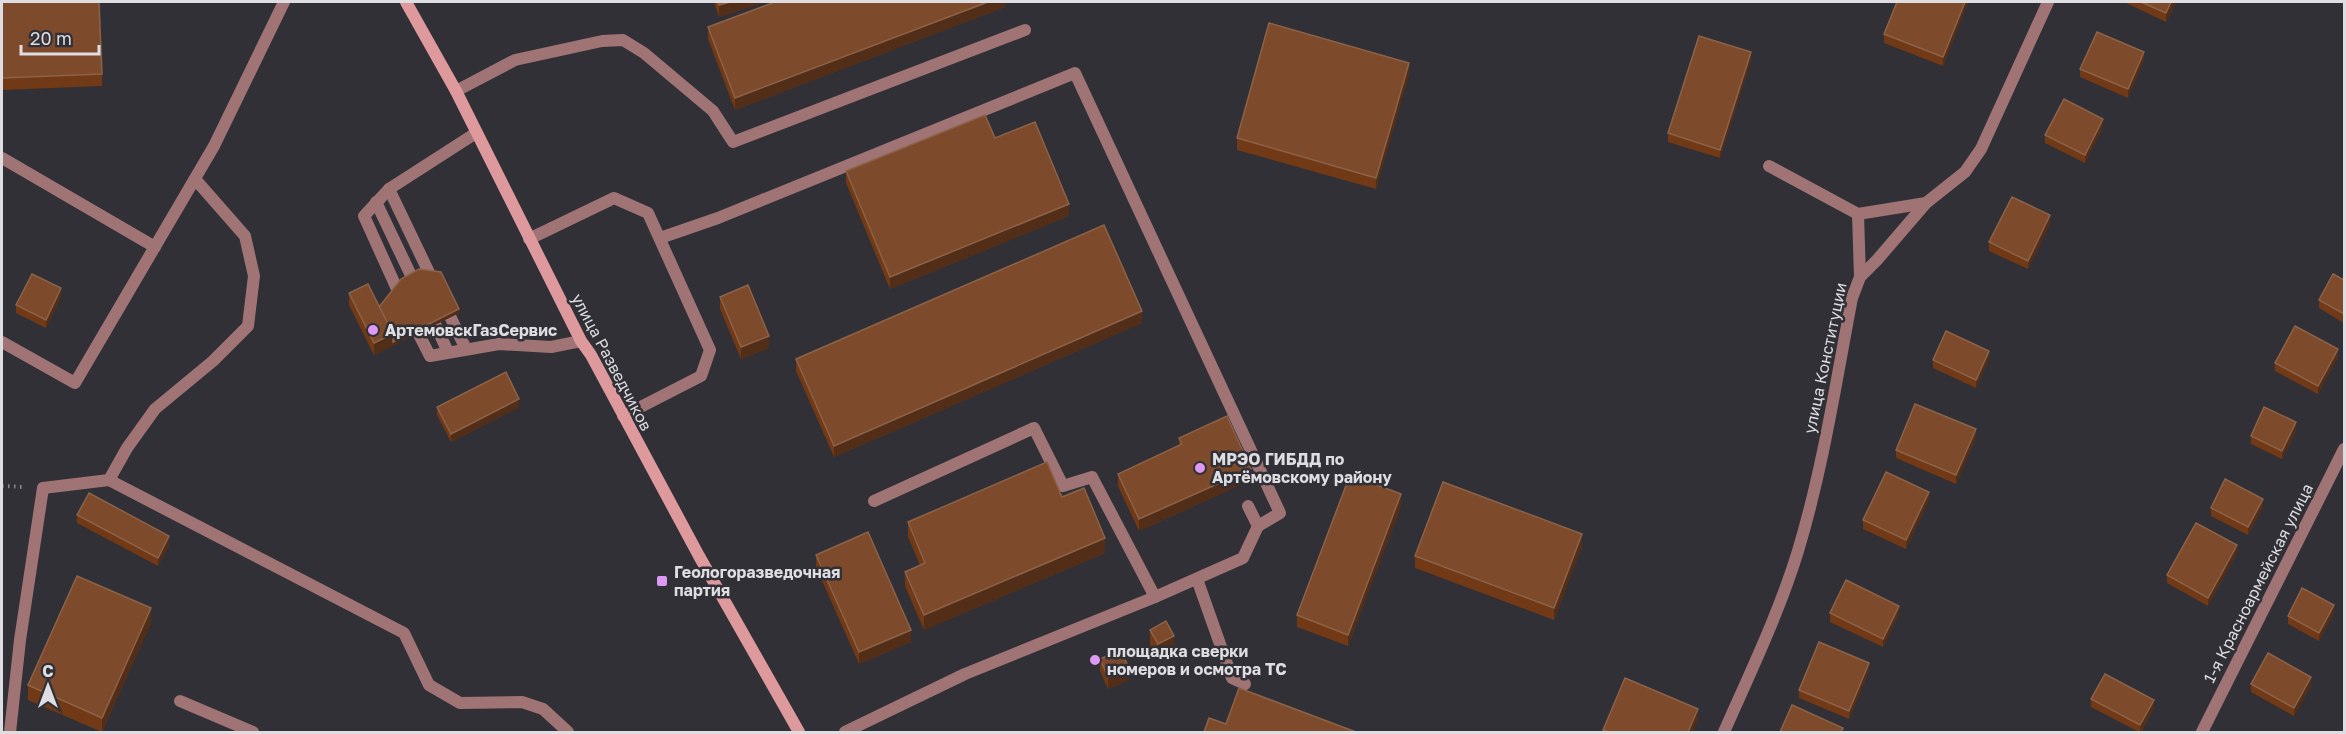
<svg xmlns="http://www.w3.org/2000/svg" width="2346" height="734" font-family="'Golos Text',sans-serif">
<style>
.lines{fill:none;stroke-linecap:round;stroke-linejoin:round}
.path{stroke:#88888d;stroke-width:4;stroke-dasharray:1.5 4.5;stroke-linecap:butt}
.service{stroke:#a07475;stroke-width:12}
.minor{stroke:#a07475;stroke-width:12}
.secondary{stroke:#de999c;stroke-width:12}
.wall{fill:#713915}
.shaded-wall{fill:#522e19}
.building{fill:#7d4b2b;stroke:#8c6248;stroke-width:1.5}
.poi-dot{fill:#dd99f4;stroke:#303036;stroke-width:2}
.labels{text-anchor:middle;stroke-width:5;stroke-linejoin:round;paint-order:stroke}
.poi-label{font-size:16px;font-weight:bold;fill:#dedde1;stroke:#303036;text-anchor:start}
.street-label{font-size:16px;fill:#dedde1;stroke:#303036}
</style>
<rect width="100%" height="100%" fill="#303036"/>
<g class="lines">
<!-- path -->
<polyline class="path" points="2,486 24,487"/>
<!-- service -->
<g class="service">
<polyline points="456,91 515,60 602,41 623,40 644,53 713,111 733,142 1025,30"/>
<polyline points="2,158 155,247"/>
<polyline points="1769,166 1858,214 1926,203"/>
<polyline points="389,189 434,283"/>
<polyline points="376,202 417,288"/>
<polyline points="1858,214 1860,277"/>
<polyline points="660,238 718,218 1075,73 1280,513 1258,526"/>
<polyline points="529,239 614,198 648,213 710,350 701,376 623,416"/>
<polyline points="402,300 364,216 389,189 476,133"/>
<polyline points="444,304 466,349"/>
<polyline points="429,311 448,352"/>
<polyline points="412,321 430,356 499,344 551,347 581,341"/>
<polyline points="2,342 75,383 214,146 284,2"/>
<polyline points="109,480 404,633 429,685 460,703 522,702 543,709 568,732"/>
<polyline points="874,501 1034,428 1063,486 1092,477 1155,597"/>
<polyline points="1197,579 1232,678 1245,684"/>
<polyline points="180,701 253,732"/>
<polyline points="10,732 20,640 43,488 109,480 127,448 155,409 213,361 248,326 254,276 245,236 195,179"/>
<polyline points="845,732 965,674 1155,597 1243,558 1258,526 1248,506"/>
</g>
<!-- minor -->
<g class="minor">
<path d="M1724,732C1750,673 1779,613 1798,551C1823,468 1836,382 1852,298L1860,277L1877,260L1926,203L1965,172L1981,149L2048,2"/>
<polyline points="2202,732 2344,449"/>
</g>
<!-- secondary -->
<polyline class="secondary" points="406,2 456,91 581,341 591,355 699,556 799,732"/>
</g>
<!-- wall -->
<g class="wall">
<polygon points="2,2 102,74 102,86 2,90"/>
<polygon points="714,2 762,2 762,3 719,17"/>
<polygon points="1005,2 1005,7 735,110 708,39 708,27"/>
<polygon points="1897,2 1968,2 1943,66 1884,43 1884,34"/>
<polygon points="2124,2 2176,2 2166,22"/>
<polygon points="1751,60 1720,158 1668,142 1668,133"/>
<polygon points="2144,60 2128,98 2080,77 2080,69"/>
<polygon points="1409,75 1376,189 1237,150 1237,138"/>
<polygon points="2103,127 2085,163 2045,143 2045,135"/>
<polygon points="846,171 1069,216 890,289 846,183"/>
<polygon points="2050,224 2028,269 1989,251 1989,242"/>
<polygon points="2344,280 2344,323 2319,308 2319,300"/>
<polygon points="349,293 379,307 459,313 374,355 349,305"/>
<polygon points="61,297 46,328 16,313 16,305"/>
<polygon points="720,297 769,348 741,359 720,309"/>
<polygon points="1142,323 834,457 796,371 796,359"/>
<polygon points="2338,357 2318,394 2275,371 2275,363"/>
<polygon points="1989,359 1976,388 1933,368 1933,360"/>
<polygon points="437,407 519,407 451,442 437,415"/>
<polygon points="2296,431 2282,459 2251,444 2251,436"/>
<polygon points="1976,437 1956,484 1896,458 1896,450"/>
<polygon points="1179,438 1251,480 1139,531 1118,486 1118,474 1179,446"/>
<polygon points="1062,497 1105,553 924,630 905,586 905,572 920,565 908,537 908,522"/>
<polygon points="1929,500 1906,549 1863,529 1863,520"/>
<polygon points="1401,506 1348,646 1297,627 1297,615"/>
<polygon points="2263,507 2248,535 2211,516 2211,508"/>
<polygon points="2344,509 2344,522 2343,521 2343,513"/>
<polygon points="77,515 169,545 158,566 77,523"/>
<polygon points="1582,546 1554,620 1415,568 1415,556"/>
<polygon points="2237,553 2208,606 2167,583 2167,575"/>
<polygon points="816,555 911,642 859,664 816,567"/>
<polygon points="1830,613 1899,614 1883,647 1830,622"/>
<polygon points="2334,613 2319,641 2288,624 2288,616"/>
<polygon points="151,623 102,732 28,700 28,685"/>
<polygon points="1150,630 1174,651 1158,659 1150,645"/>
<polygon points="1100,659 1129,680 1108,689 1100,671"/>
<polygon points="1869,671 1849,719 1799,698 1799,690"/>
<polygon points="2251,684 2311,686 2294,716 2251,692"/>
<polygon points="2091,699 2154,708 2141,732 2139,732 2091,707"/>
</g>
<!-- shaded-wall -->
<g class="shaded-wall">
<polygon points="730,2 762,2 762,3 719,17 719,5"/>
<polygon points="988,2 1005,2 1005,7 735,110 735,98"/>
<polygon points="1965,2 1968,2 1943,66 1943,57"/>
<polygon points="2171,2 2176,2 2166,22 2166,13"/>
<polygon points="1751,52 1751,60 1720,158 1720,150"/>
<polygon points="2144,52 2144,60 2128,98 2128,89"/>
<polygon points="1409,63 1409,75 1376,189 1376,178"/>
<polygon points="2103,119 2103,127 2085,163 2085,155"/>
<polygon points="1069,204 1069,216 890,289 890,277"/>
<polygon points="2050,215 2050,224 2028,269 2028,261"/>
<polygon points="61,288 61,297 46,328 46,320"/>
<polygon points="459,309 459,313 393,346 393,342"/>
<polygon points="1142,311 1142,323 834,457 834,446"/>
<polygon points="393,334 393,346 374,355 374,343"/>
<polygon points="769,336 769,348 741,359 741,347"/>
<polygon points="2338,349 2338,357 2318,394 2318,386"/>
<polygon points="1989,351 1989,359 1976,388 1976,380"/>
<polygon points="519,399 519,407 451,442 451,434"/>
<polygon points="2296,422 2296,431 2282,459 2282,451"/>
<polygon points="1976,429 1976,437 1956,484 1956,475"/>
<polygon points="1251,469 1251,480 1139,531 1139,519"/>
<polygon points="1929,492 1929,500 1906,549 1906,540"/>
<polygon points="1401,494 1401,506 1348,646 1348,635"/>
<polygon points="2263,499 2263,507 2248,535 2248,527"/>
<polygon points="1582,534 1582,546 1554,620 1554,608"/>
<polygon points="169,536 169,545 158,566 158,558"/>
<polygon points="1105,538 1105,553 924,630 924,615"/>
<polygon points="2237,545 2237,553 2208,606 2208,598"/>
<polygon points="2334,605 2334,613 2319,641 2319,633"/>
<polygon points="1899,606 1899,614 1883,647 1883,639"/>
<polygon points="151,608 151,623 102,732 102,718"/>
<polygon points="911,630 911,642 859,664 859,652"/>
<polygon points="1174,636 1174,651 1158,659 1158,644"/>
<polygon points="1869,663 1869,671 1849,719 1849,711"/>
<polygon points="1129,668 1129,680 1108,689 1108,677"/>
<polygon points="2311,677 2311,686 2294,716 2294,708"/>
<polygon points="2154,700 2154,708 2140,732 2140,725"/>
<polygon points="1698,709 1698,721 1693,732 1688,732"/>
</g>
<!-- building -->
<g class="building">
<polygon points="2,2 99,2 102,74 2,78"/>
<polygon points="718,2 730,2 719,5"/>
<polygon points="775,2 988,2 735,98 708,27"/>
<polygon points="1897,2 1965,2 1943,57 1884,34"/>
<polygon points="2141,2 2171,2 2166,13"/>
<polygon points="1269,23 1409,63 1376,178 1237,138"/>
<polygon points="2097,32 2144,52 2128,89 2080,69"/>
<polygon points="1699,36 1751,52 1720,150 1668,133"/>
<polygon points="2064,99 2103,119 2085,155 2045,135"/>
<polygon points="985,115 995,138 1035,122 1069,204 890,277 846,171"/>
<polygon points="2012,197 2050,215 2028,261 1989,242"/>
<polygon points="1104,225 1142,311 834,446 796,359"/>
<polygon points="419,269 441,272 459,309 393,342 393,334 379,307 401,279"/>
<polygon points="32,274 61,288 46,320 16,305"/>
<polygon points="2333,274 2344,280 2344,314 2319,300"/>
<polygon points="368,284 393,334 374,343 349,293"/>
<polygon points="748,285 769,336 741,347 720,297"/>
<polygon points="2295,326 2338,349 2318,386 2275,363"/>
<polygon points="1946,331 1989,351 1976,380 1933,360"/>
<polygon points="506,372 519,399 451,434 437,407"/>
<polygon points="1915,404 1976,429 1956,475 1896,450"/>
<polygon points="2264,407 2296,422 2282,451 2251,436"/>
<polygon points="1227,416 1251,469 1139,519 1118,474 1182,444 1179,438"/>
<polygon points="1047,462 1062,497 1084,488 1105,538 924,615 905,572 925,563 908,522"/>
<polygon points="1886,472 1929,492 1906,540 1863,520"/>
<polygon points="1350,475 1401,494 1348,635 1297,615"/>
<polygon points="2225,479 2263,499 2248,527 2211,508"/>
<polygon points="1443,482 1582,534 1554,608 1415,556"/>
<polygon points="89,493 169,536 158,558 77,515"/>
<polygon points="2196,523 2237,545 2208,598 2167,575"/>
<polygon points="868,532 911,630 859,652 816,555"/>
<polygon points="77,576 151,608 102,718 28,685"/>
<polygon points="1846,580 1899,606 1883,639 1830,613"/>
<polygon points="2302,588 2334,605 2319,633 2288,616"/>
<polygon points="1166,621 1174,636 1158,644 1150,630"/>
<polygon points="1819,642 1869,663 1849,711 1799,690"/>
<polygon points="1121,650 1129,668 1108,677 1100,659"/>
<polygon points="2268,653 2311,677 2294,708 2251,684"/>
<polygon points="2105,674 2154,700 2140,725 2091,699"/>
<polygon points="1625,678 1698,709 1688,732 1609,732 1603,730"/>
<polygon points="1239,688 1356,732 1204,732 1209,718 1226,724"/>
<polygon points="1792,705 1843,728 1841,732 1780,732"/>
</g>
<!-- markers -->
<g class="poi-dot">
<circle cx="373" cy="330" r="6"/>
<circle cx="1200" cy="468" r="6"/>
<rect x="656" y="575" width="12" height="12" rx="3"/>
<circle cx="1095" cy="660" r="6"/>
</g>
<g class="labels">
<!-- poi labels -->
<g class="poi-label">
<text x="385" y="336">АртемовскГазСервис</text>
<text x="1212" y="465">МРЭО ГИБДД по<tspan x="1212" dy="18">Артёмовскому району</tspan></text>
<text x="674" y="578">Геологоразведочная<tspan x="674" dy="18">партия</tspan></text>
<text x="1107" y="657">площадка сверки<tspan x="1107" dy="18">номеров и осмотра ТС</tspan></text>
</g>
<!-- street labels -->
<g class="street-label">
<text transform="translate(1825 358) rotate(-78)" y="6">улица Конституции</text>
<text transform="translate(612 362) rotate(62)" y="6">улица Разведчиков</text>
<text transform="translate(2258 583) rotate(-63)" y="6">1-я Красноармейская улица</text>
</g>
</g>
<!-- border -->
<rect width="2346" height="734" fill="none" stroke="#dedde1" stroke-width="6"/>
<!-- north arrow -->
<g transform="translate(48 686)" stroke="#303036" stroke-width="4.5" paint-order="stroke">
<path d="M0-4.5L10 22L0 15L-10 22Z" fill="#dedde1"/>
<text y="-9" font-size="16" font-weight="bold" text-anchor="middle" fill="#dedde1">С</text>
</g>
<!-- scale -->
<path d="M21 45v9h78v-9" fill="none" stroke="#dedde1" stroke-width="3"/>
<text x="30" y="45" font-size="18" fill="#dedde1" stroke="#303036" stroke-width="4.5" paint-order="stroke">20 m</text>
</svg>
